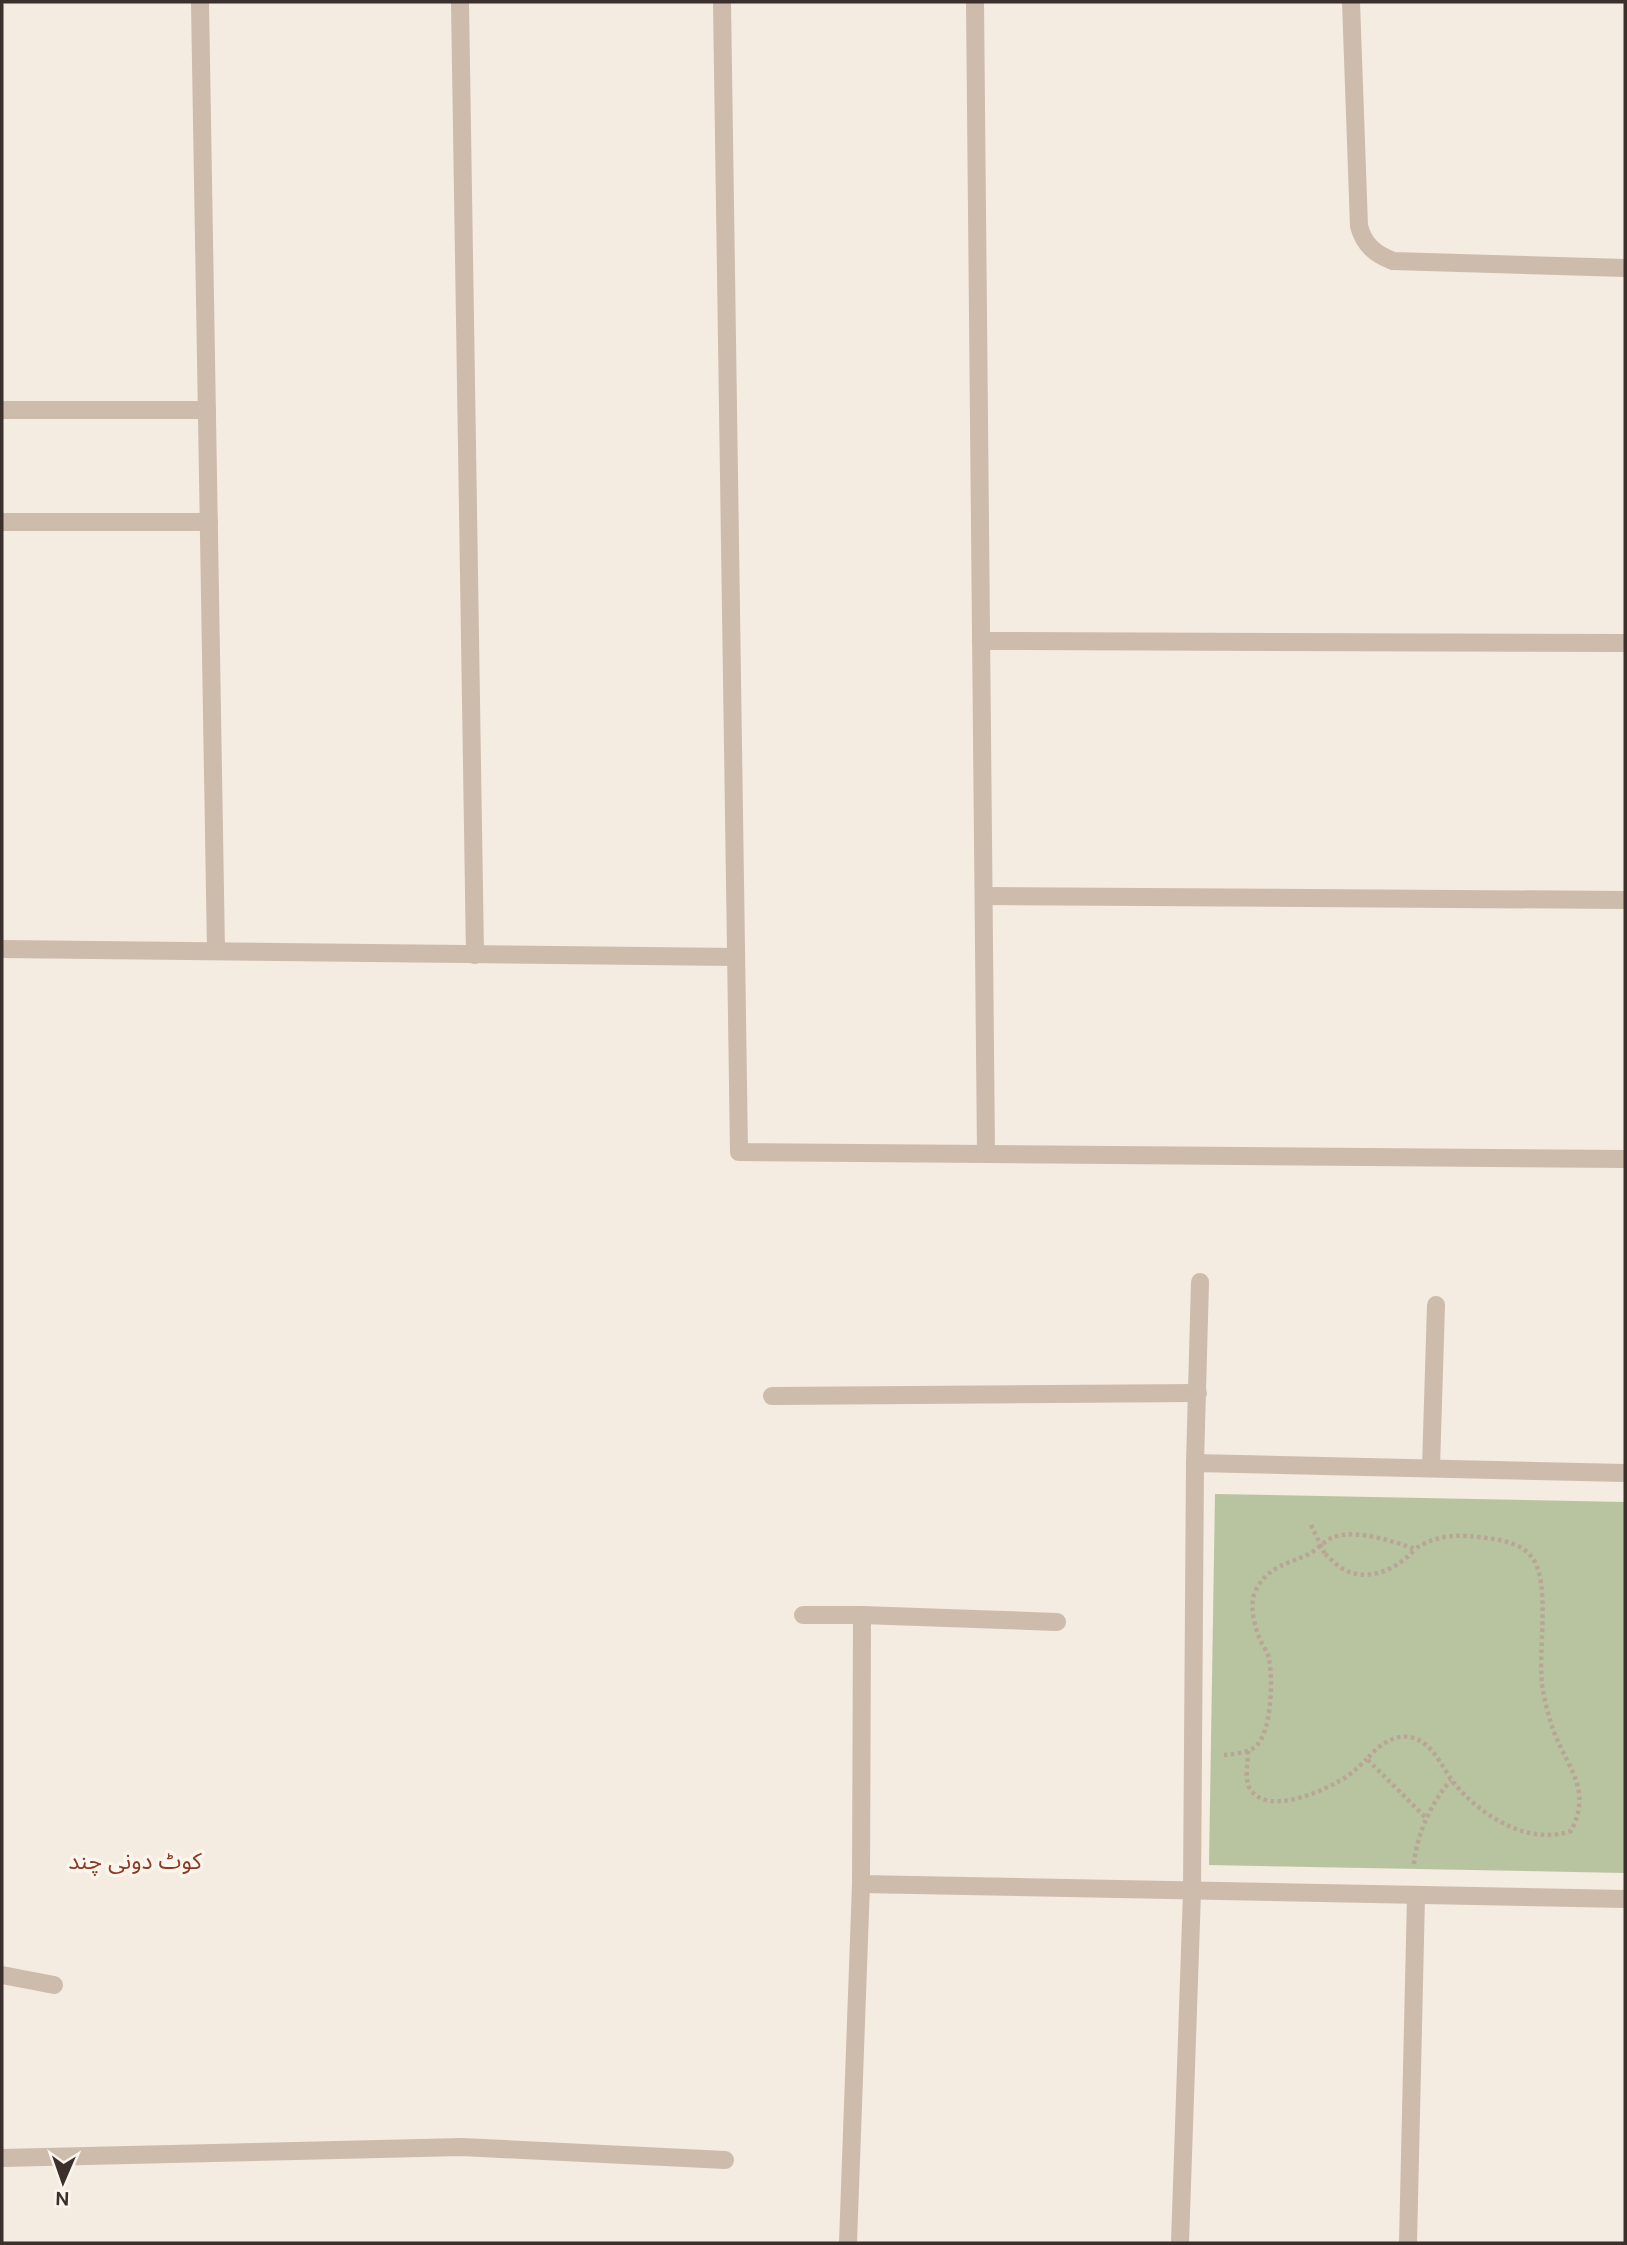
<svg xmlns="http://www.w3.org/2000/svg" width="1627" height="2245" font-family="'DM Sans','Noto Sans Arabic',sans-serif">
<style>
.green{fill:#b8c4a0}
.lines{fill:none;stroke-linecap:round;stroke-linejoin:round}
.path{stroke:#b9a596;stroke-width:4.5;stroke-dasharray:3.5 3.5;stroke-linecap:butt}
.street{stroke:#cdbbac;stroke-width:18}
.path-bridge{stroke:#b9a596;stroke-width:4.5;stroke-dasharray:3.5 3.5;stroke-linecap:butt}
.labels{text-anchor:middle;stroke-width:7;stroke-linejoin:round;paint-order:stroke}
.quarter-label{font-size:23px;fill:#8c3b22;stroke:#fbf5ee}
</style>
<rect width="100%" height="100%" fill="#f4ebe1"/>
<!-- green -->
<polygon class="green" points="1215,1494 1625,1502 1625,1873 1209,1865"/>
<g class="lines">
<!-- path -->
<g class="path">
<path d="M1325,1554C1331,1559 1336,1565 1343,1569C1368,1583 1398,1569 1415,1549"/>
<path d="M1248,1751C1248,1763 1244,1779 1250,1789C1268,1817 1326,1790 1346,1777C1354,1772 1360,1765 1367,1759"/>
<path d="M1224,1755C1234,1754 1247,1753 1255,1747C1272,1733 1273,1680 1269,1659C1268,1652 1263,1646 1260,1640C1254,1624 1248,1603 1257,1588C1269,1566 1288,1564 1309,1554C1317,1550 1323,1542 1331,1538C1354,1528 1393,1541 1415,1549C1437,1534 1460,1534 1486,1538C1502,1540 1519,1543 1530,1555C1553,1579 1536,1657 1543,1691C1546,1706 1550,1723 1556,1737C1571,1772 1591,1792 1571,1831C1527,1846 1480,1815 1453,1782C1442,1767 1433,1744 1414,1738C1395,1732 1378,1746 1367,1759L1427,1819"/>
<path d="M1414,1864C1416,1836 1432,1801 1451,1780"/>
</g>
<!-- street -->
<g class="street">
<polyline points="200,2 216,951"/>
<polyline points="460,2 475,955"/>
<polyline points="722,2 739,1152 1625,1159"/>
<polyline points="975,2 986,1154"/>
<path d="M1351,2L1359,226C1364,245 1375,254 1393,261L1625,268"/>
<polyline points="2,410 207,410"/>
<polyline points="2,522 209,522"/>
<polyline points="981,641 1625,643"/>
<polyline points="984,896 1625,900"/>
<polyline points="2,949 736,957"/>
<polyline points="772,1396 1198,1393"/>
<polyline points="1195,1463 1625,1473"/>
<polyline points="1431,1467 1436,1305"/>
<polyline points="803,1615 862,1615 861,1884 1625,1899"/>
<polyline points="862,1615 1057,1622"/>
<polyline points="2,1975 54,1985"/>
<polyline points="2,2158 462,2147 725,2160"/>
<polyline points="848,2243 861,1884"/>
<polyline points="1180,2243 1192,1892 1195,1463 1200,1282"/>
<polyline points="1408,2243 1416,1896"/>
</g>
<!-- path-bridge -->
<polyline class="path-bridge" points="1311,1525 1325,1554"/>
</g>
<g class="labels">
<!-- quarter labels -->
<g class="quarter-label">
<text x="135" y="1869">کوٹ دونی چند</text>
</g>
</g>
<!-- border -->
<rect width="1627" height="2245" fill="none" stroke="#3b302b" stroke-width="7"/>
<!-- north arrow -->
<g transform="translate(63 2182) rotate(182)" stroke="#fbf5ee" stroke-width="5" paint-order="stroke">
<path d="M0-5L12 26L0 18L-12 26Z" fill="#3b302b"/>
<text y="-10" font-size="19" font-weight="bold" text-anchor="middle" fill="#3b302b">N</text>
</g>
</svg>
